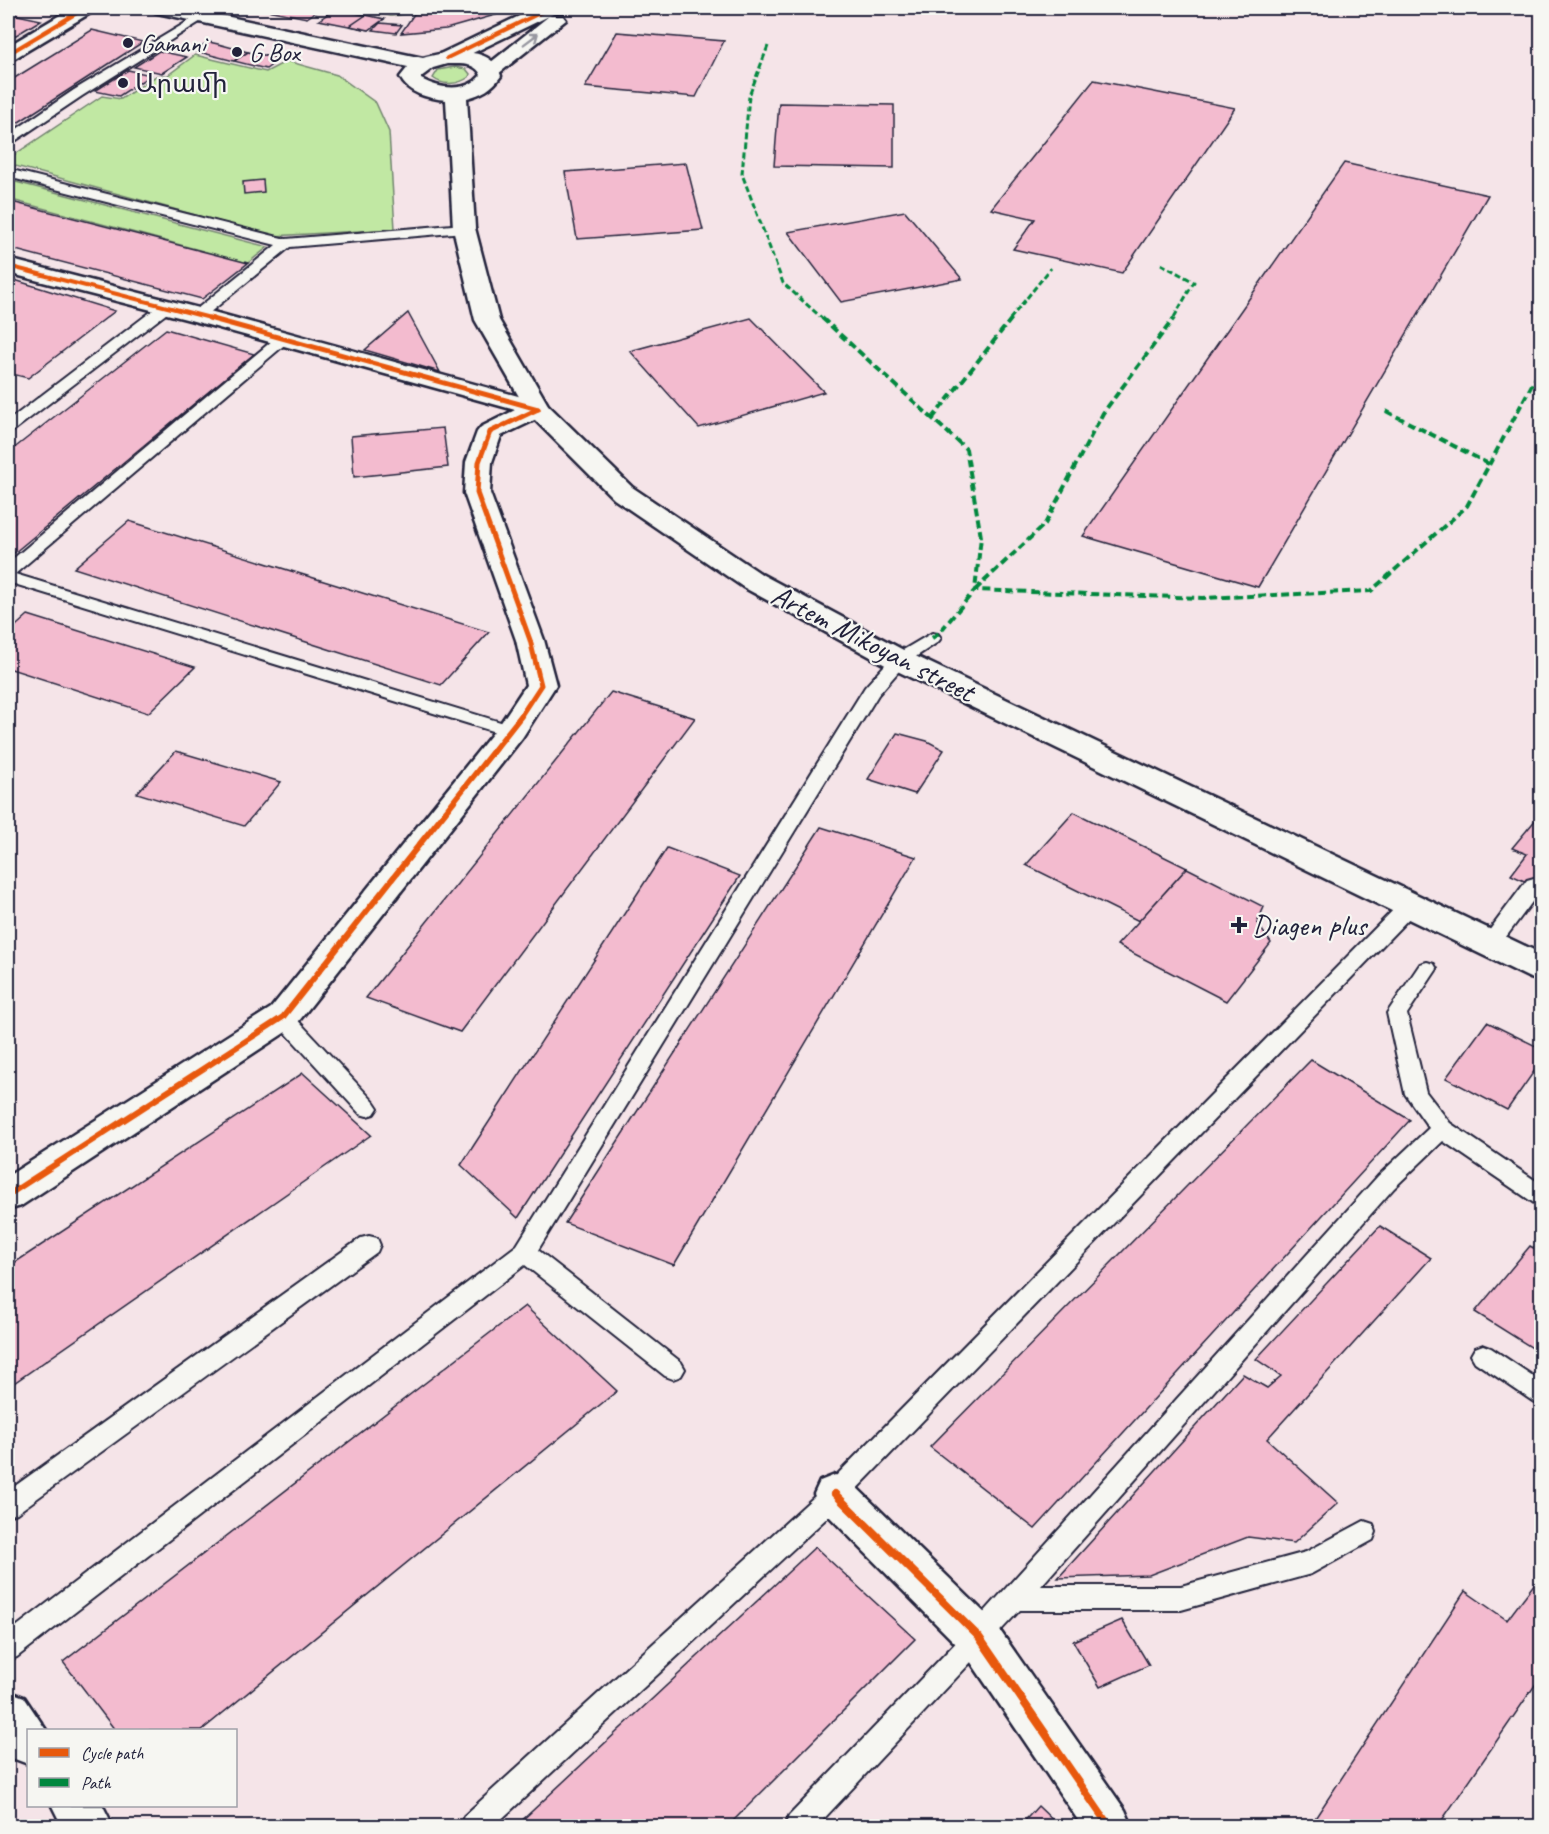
<svg xmlns="http://www.w3.org/2000/svg" width="1549" height="1834" font-family="Caveat,'Noto Sans Armenian',sans-serif">
<style>
.green{fill:#c1e8a3;stroke:#72856f;stroke-width:1.5}
.building{fill:#f3bbcf;stroke:#22223b;stroke-width:1.5}
.lines{fill:none;stroke-linecap:round;stroke-linejoin:round}
.service-casing{stroke:#22223b;stroke-width:4}
.minor-casing{stroke:#22223b;stroke-width:5}
.tertiary-casing{stroke:#22223b;stroke-width:5}
.secondary-casing{stroke:#22223b;stroke-width:5}
.service{fill:#f6f6f2;fill-rule:evenodd}
.minor{fill:#f6f6f2;fill-rule:evenodd}
.tertiary{fill:#f6f6f2;fill-rule:evenodd}
.secondary{fill:#f6f6f2;fill-rule:evenodd}
.quiet-far1{stroke:#00873e;stroke-width:3;stroke-dasharray:6 3;stroke-linecap:butt}
.quiet{stroke:#00873e;stroke-width:4;stroke-dasharray:8 4;stroke-linecap:butt}
.cycleway-far3-casing{stroke:#f6f6f2;stroke-width:6}
.cycleway-far2-casing{stroke:#f6f6f2;stroke-width:8}
.cycleway-far1-casing{stroke:#f6f6f2;stroke-width:10}
.cycleway-casing{stroke:#f6f6f2;stroke-width:11}
.cycleway-far3{stroke:#e8590c;stroke-width:4}
.cycleway-far2{stroke:#e8590c;stroke-width:5}
.cycleway-far1{stroke:#e8590c;stroke-width:6}
.cycleway{stroke:#e8590c;stroke-width:8}
.oneway{stroke:#9797a0}
.poi-dot{fill:#22223b;stroke:#f6f6f2;stroke-width:2}
.labels{text-anchor:middle;stroke-width:4.5;stroke-linejoin:round;paint-order:stroke}
.far-poi-label{font-size:26px;fill:#22223b;stroke:#f6f6f2;text-anchor:start}
.street-label{font-size:30px;fill:#22223b;stroke:#f6f6f2}
.poi-label{font-size:30px;fill:#22223b;stroke:#f6f6f2;text-anchor:start}
</style>
<rect width="100%" height="100%" fill="#f5e4e8"/>
<filter id="ink" filterUnits="userSpaceOnUse"><feTurbulence type="fractalNoise" baseFrequency=".0167" numOctaves="2"/><feDisplacementMap in="SourceGraphic" scale="12" xChannelSelector="R" yChannelSelector="G"/><feConvolveMatrix kernelMatrix="1 2 1 2 8 2 1 2 1" color-interpolation-filters="sRGB"/></filter>
<g filter="url(#ink)">
<!-- green -->
<g class="green">
<polygon points="351,8 449,8 391,16"/>
<polygon points="195,55 266,72 287,61 337,75 376,103 389,132 395,229 273,236 8,164 8,159 102,96 121,99 156,76 168,75"/>
<path d="M455,67L466,69L470,74L469,77C458,85 443,86 433,78L438,70Z"/>
<polygon points="8,180 268,247 248,263 8,199"/>
</g>
<!-- building -->
<g class="building">
<polygon points="257,8 299,8 317,11 307,18"/>
<polygon points="459,8 480,8 495,15 446,29 401,33 414,14"/>
<polygon points="335,9 350,12 384,19 369,30 319,20"/>
<polygon points="8,13 13,14 41,20 8,40"/>
<polygon points="366,15 384,19 369,30 350,26"/>
<polygon points="380,23 402,25 396,33 373,30"/>
<polygon points="92,30 143,42 8,129 8,82"/>
<polygon points="617,32 724,41 696,97 585,87"/>
<polygon points="209,42 218,44 248,52 234,61 195,51"/>
<polygon points="159,51 187,57 162,73 134,67"/>
<polygon points="248,52 268,56 280,59 266,69 234,61"/>
<polygon points="128,70 151,75 119,96 95,91"/>
<polygon points="1094,80 1235,108 1122,273 1013,249 1035,219 991,209"/>
<polygon points="779,103 894,105 894,168 774,166"/>
<polygon points="686,163 703,230 577,239 565,172"/>
<polygon points="1344,163 1488,195 1258,587 1083,536"/>
<polygon points="263,180 264,192 244,194 243,182"/>
<polygon points="8,201 248,263 202,299 8,248"/>
<polygon points="905,211 962,279 841,302 788,232"/>
<polygon points="8,278 115,311 28,378 8,373"/>
<polygon points="408,313 440,372 365,350"/>
<polygon points="751,318 824,392 699,428 630,351"/>
<polygon points="166,329 254,354 8,558 8,453"/>
<polygon points="443,428 448,467 354,477 351,436"/>
<polygon points="129,521 489,632 441,685 74,568"/>
<polygon points="28,615 195,667 148,713 8,668 8,633"/>
<polygon points="611,692 695,718 460,1032 366,998"/>
<polygon points="897,733 927,741 944,750 915,794 868,779"/>
<polygon points="176,751 281,782 244,826 137,793"/>
<polygon points="1074,812 1187,868 1139,921 1026,865"/>
<polygon points="1542,812 1542,889 1511,875 1527,854 1512,848"/>
<polygon points="821,827 916,857 674,1265 565,1223"/>
<polygon points="667,848 740,876 518,1218 461,1165"/>
<polygon points="1187,868 1264,907 1257,923 1271,943 1226,1001 1117,945"/>
<polygon points="1487,1022 1542,1049 1542,1060 1507,1110 1446,1078"/>
<polygon points="1311,1060 1410,1120 1035,1529 930,1447"/>
<polygon points="303,1073 371,1135 8,1387 8,1267"/>
<polygon points="1380,1226 1431,1258 1267,1439 1338,1503 1294,1543 1248,1537 1149,1575 1058,1578 1243,1374 1267,1388 1281,1376 1256,1359"/>
<polygon points="1530,1246 1542,1253 1542,1354 1475,1312"/>
<polygon points="525,1306 617,1391 202,1730 115,1730 63,1662"/>
<polygon points="815,1547 915,1639 728,1826 516,1826"/>
<polygon points="1538,1579 1542,1582 1542,1675 1438,1826 1310,1826 1465,1591 1507,1620"/>
<polygon points="1122,1620 1149,1665 1100,1687 1073,1641"/>
<polygon points="1038,1806 1059,1826 1020,1826"/>
</g>
<g class="lines">
<defs>
<g id="service">
<polygon points="202,13 206,14 206,18 82,96 12,143 8,144 8,135 74,90"/>
<polygon points="12,170 286,239 464,224 471,228 464,232 290,247 203,318 193,318 191,315 193,312 276,245 8,177 8,171"/>
<polygon points="166,303 171,304 173,307 171,310 13,431 8,432 8,421 161,304"/>
<polygon points="284,334 291,338 289,341 15,574 517,727 520,731 517,735 505,735 8,582 8,563 279,335"/>
<polygon points="932,633 938,634 941,638 938,642 905,664 878,695 538,1250 681,1362 685,1369 681,1376 673,1379 665,1376 525,1265 17,1657 8,1660 8,1633 517,1245 865,687 893,656"/>
<polygon points="1534,878 1542,881 1541,890 1497,949 1490,951 1483,949 1480,944 1483,939 1527,880"/>
<polygon points="1410,898 1417,900 1420,905 1417,910 844,1502 494,1826 460,1826 464,1816 826,1486 1403,900"/>
<polygon points="1427,962 1434,964 1437,969 1407,1014 1426,1092 1450,1123 1542,1185 1542,1206 1534,1203 1443,1141 1394,1188 1041,1586 1181,1586 1306,1552 1364,1521 1373,1524 1376,1532 1373,1540 1311,1574 1181,1610 1020,1610 817,1826 785,1826 789,1816 970,1628 1378,1176 1429,1128 1405,1094 1387,1013 1420,964"/>
<polygon points="283,1009 290,1012 374,1102 378,1108 374,1114 367,1116 360,1114 276,1022 273,1017 276,1012"/>
<polygon points="369,1236 377,1238 380,1245 377,1252 17,1513 8,1516 8,1491 361,1238"/>
<polygon points="1483,1345 1491,1348 1542,1382 1542,1405 1534,1402 1475,1362 1471,1355 1475,1348"/>
</g>
<g id="minor">
<polygon points="72,8 95,8 92,12 15,58 8,60 8,46"/>
<polygon points="8,259 206,310 547,404 551,409 547,414 501,436 492,462 490,493 544,640 556,685 522,738 295,1026 21,1206 8,1210 8,1176 271,1008 500,724 526,685 516,640 464,493 466,462 477,432 481,427 515,410 190,320 8,273"/>
<polygon points="835,1475 850,1481 994,1622 1125,1810 1132,1826 1082,1826 964,1652 820,1507 814,1494 820,1481"/>
<polygon points="8,1691 24,1697 46,1730 28,1730 28,1764 12,1758 8,1751"/>
<polygon points="52,1806 103,1806 113,1826 62,1826"/>
</g>
<polygon id="tertiary" points="536,8 559,8 557,12 549,16 563,16 566,20 498,74 484,74 481,70 549,16 454,62 440,62 437,58 440,54"/>
<path id="secondary" d="M152,8H187L423,58C447,51 493,44 501,76C492,89 482,94 467,98L475,228L499,320L548,405L632,487L763,575L909,653L1542,954V981L1530,978L889,667L743,587L614,499L529,414L475,320L453,228L446,100C428,98 408,94 400,77L408,67L162,14L155,12ZM447,64C459,64 476,62 481,75C466,93 440,89 421,79V77L433,68Z"/>
</defs>
<!-- service casing -->
<use href="#service" class="service-casing"/>
<!-- minor casing -->
<use href="#minor" class="minor-casing"/>
<!-- tertiary casing -->
<use href="#tertiary" class="tertiary-casing"/>
<!-- secondary casing -->
<use href="#secondary" class="secondary-casing"/>
<!-- service -->
<use href="#service" class="service"/>
<!-- minor -->
<use href="#minor" class="minor"/>
<!-- tertiary -->
<use href="#tertiary" class="tertiary"/>
<!-- secondary -->
<use href="#secondary" class="secondary"/>
<!-- quiet-far1 -->
<g class="quiet-far1">
<polyline points="768,46 749,96 742,174 783,283 823,319"/>
<polyline points="1161,264 1194,282 1173,319"/>
<polyline points="1010,319 1051,268"/>
</g>
<!-- quiet -->
<g class="quiet">
<polyline points="822,318 966,449 981,537 975,590"/>
<polyline points="1386,411 1489,464"/>
<polyline points="932,419 1012,318"/>
<polyline points="975,590 1045,524 1103,413 1174,318"/>
<polyline points="932,638 939,633 975,590 1203,598 1371,591 1467,506 1542,366"/>
</g>
<defs>
<g id="cycleway-far3">
<polyline points="8,54 85,8"/>
<polyline points="447,58 550,8"/>
<polyline points="8,266 214,319"/>
</g>
<g id="cycleway-far2">
<polyline points="209,318 538,409"/>
<polyline points="520,717 541,685 530,640 477,493 479,462 490,432 538,409"/>
</g>
<polyline id="cycleway-far1" points="8,1195 283,1017 521,716"/>
<polyline id="cycleway" points="835,1494 979,1637 1109,1826"/>
</defs>
<!-- cycleway-far3 casing -->
<use href="#cycleway-far3" class="cycleway-far3-casing"/>
<!-- cycleway-far2 casing -->
<use href="#cycleway-far2" class="cycleway-far2-casing"/>
<!-- cycleway-far1 casing -->
<use href="#cycleway-far1" class="cycleway-far1-casing"/>
<!-- cycleway casing -->
<use href="#cycleway" class="cycleway-casing"/>
<!-- cycleway-far3 -->
<use href="#cycleway-far3" class="cycleway-far3"/>
<!-- cycleway-far2 -->
<use href="#cycleway-far2" class="cycleway-far2"/>
<!-- cycleway-far1 -->
<use href="#cycleway-far1" class="cycleway-far1"/>
<!-- cycleway -->
<use href="#cycleway" class="cycleway"/>
</g>
<!-- one-way arrows -->
<defs><path id="oneway-shaft" d="M-6 0H5M1.5-3L5.5 0L1.5 3" fill="none" stroke-width="1.6" stroke-linecap="round" stroke-linejoin="round" transform="scale(1.5)"/></defs>
<use class="oneway" href="#oneway-shaft" transform="translate(531 39) rotate(-37)"/>
</g>
<!-- markers -->
<g class="poi-dot">
<circle cx="128" cy="43" r="6"/>
<circle cx="237" cy="52" r="6"/>
<circle cx="123" cy="83" r="6"/>
<path d="M1236 916h6v6h6v6h-6v6h-6v-6h-6v-6h6z"/>
</g>
<g class="labels">
<!-- far-poi labels -->
<g class="far-poi-label">
<text x="140" y="52">Gamani</text>
<text x="249" y="61">G Box</text>
<text x="135" y="92">Արամի</text>
</g>
<!-- street labels -->
<g class="street-label">
<text transform="translate(873 643) rotate(27)" y="10">Artem Mikoyan street</text>
</g>
<!-- poi labels -->
<g class="poi-label">
<text x="1252" y="935">Diagen plus</text>
</g>
</g>
<!-- margin -->
<rect width="1549" height="1834" fill="none" stroke="#f6f6f2" stroke-width="30"/>
<rect x="15" y="15" width="1519" height="1804" fill="none" stroke="#22223b" stroke-width="2" filter="url(#ink)"/>
<!-- legend -->
<rect x="27" y="1729" width="210" height="78" fill="#f6f6f2" stroke="#a1a1a9" stroke-width="1.5"/>
<rect x="39" y="1748" width="30" height="9" fill="#e8590c" stroke="#a1a1a9" stroke-width="1.5"/>
<text x="81" y="1759" font-size="18" fill="#22223b">Cycle path</text>
<rect x="39" y="1778" width="30" height="9" fill="#00873e" stroke="#a1a1a9" stroke-width="1.5"/>
<text x="81" y="1789" font-size="18" fill="#22223b">Path</text>
</svg>
